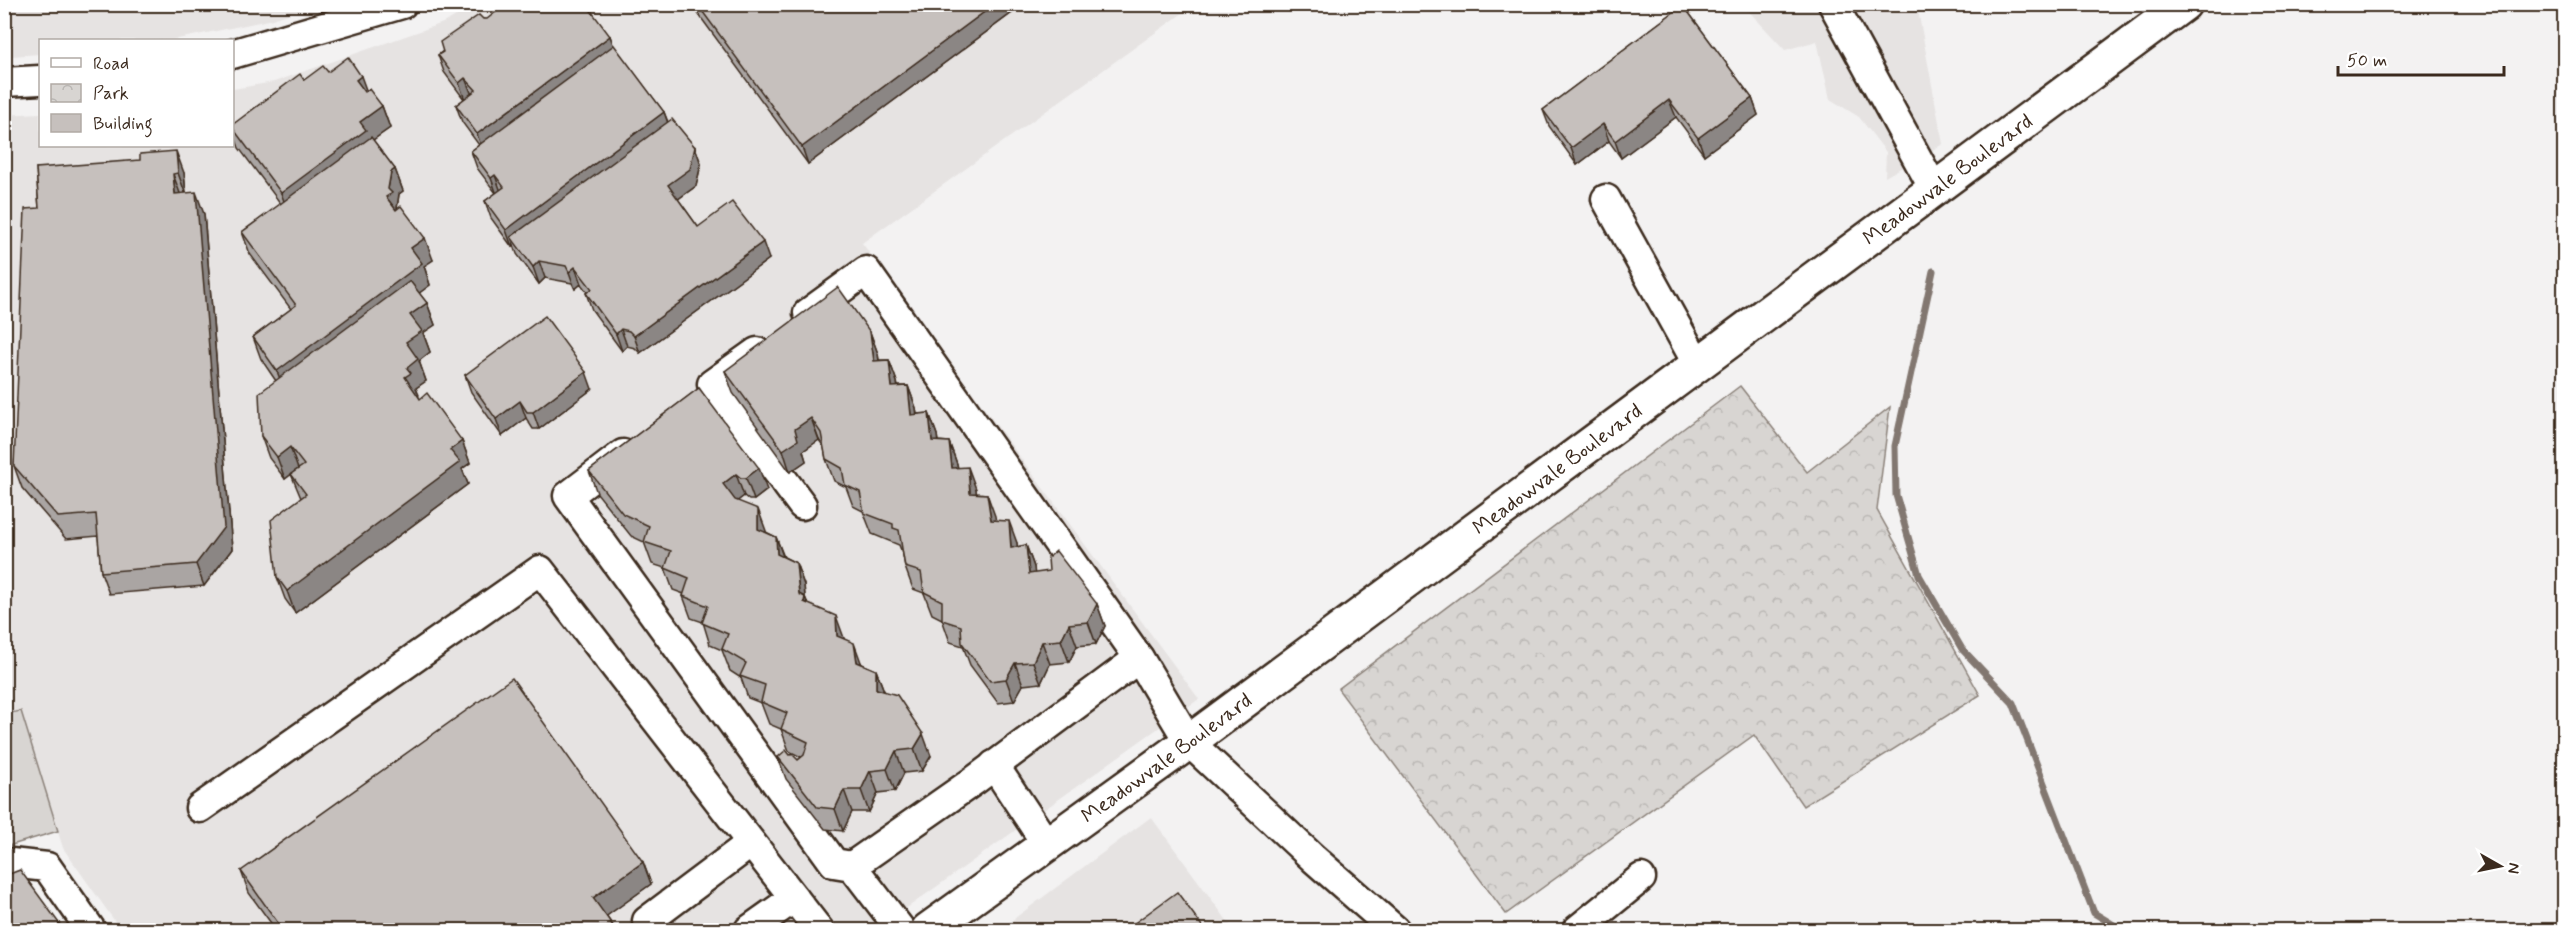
<svg xmlns="http://www.w3.org/2000/svg" width="2569" height="935" font-family="Mynerve,sans-serif">
<style>
.built{fill:#e6e3e2}
.grass{fill:#d8d5d2;stroke:#8a8078;stroke-width:1.5}
.park{fill:url(#park-crowns);stroke:#8a8078;stroke-width:1.5}
.lines{fill:none;stroke-linecap:round;stroke-linejoin:round}
.stream{stroke:#827770;stroke-width:7}
.minor-casing{stroke:#3b2a1e;stroke-width:33}
.major-casing{stroke:#3b2a1e;stroke-width:38}
.minor{stroke:#fff;stroke-width:28}
.major{stroke:#fff;stroke-width:33}
.wall{fill:#aaa5a3;stroke:#3b2a1e;stroke-width:1.5}
.shaded-wall{fill:#8b8684;stroke:#3b2a1e;stroke-width:1.5}
.building{fill:#c6c0bd;stroke:#3b2a1e;stroke-width:1.5}
.labels{text-anchor:middle;stroke-width:4.5;stroke-linejoin:round;paint-order:stroke}
.street-label{font-size:21px;fill:#3b2a1e;stroke:#fff}
</style>
<defs>
<pattern id="park-crowns" width="20" height="18" patternUnits="userSpaceOnUse" patternTransform="scale(1.5)"><rect width="20" height="18" fill="#d8d5d2"/><path d="M2 6a3 3 0 1 1 6 0M12 15a3 3 0 1 1 6 0" fill="none" stroke="#bab7b4"/></pattern>
</defs>
<rect width="100%" height="100%" fill="#f3f2f2"/>
<filter id="ink" filterUnits="userSpaceOnUse"><feTurbulence type="fractalNoise" baseFrequency=".0167" numOctaves="2"/><feDisplacementMap in="SourceGraphic" scale="12" xChannelSelector="R" yChannelSelector="G"/><feConvolveMatrix kernelMatrix="1 2 1 2 8 2 1 2 1" color-interpolation-filters="sRGB"/></filter>
<g filter="url(#ink)">
<!-- built -->
<g class="built">
<polygon points="5,4 317,4 317,5 269,20 173,40 40,40 40,54 11,56 5,55"/>
<polygon points="477,5 1194,5 862,243 1199,699 876,930 121,930 63,848 21,712 5,714 4,115 40,113 40,146 232,146 233,89 274,82 443,23"/>
<polygon points="1743,5 1917,5 1943,144 1885,177 1886,152 1859,117 1830,99 1817,41 1785,50"/>
<polygon points="1151,817 1234,930 999,930"/>
</g>
<!-- grass -->
<polygon class="grass" points="21,711 58,831 5,847 5,714"/>
<!-- park -->
<polygon class="park" points="1740,386 1807,472 1890,407 1877,510 1980,695 1803,806 1754,735 1506,914 1338,689"/>
<g class="lines">
<!-- stream -->
<polyline class="stream" points="1933,271 1895,446 1896,495 1919,575 1962,649 2013,703 2094,913 2122,930"/>
<defs>
<g id="minor">
<polyline points="1833,4 1934,189"/>
<polyline points="232,54 402,4"/>
<polyline points="4,82 40,80"/>
<polyline points="1606,199 1698,365"/>
<polyline points="808,313 866,271 1139,658 1189,742 1314,859 1395,930"/>
<polyline points="757,352 712,384 802,505"/>
<polyline points="623,454 568,496 834,863 852,866"/>
<polyline points="994,765 1047,845"/>
<polyline points="200,808 540,570 819,930"/>
<polyline points="4,865 11,863 47,867 91,930"/>
<polyline points="647,921 751,843"/>
<polyline points="749,930 794,898"/>
<polyline points="901,930 852,866 975,780 1139,658"/>
<polyline points="1577,930 1641,878"/>
</g>
<g id="major">
<path id="s1" d="M928,930L1189,742L2184,4"/>
</g>
</defs>
<!-- minor casing -->
<use href="#minor" class="minor-casing"/>
<!-- major casing -->
<use href="#major" class="major-casing"/>
<!-- minor -->
<use href="#minor" class="minor"/>
<!-- major -->
<use href="#major" class="major"/>
</g>
<!-- wall -->
<g class="wall">
<polygon points="691,4 1024,4 808,164"/>
<polygon points="1683,5 1752,98 1758,115 1704,155 1676,117 1621,158 1609,141 1577,165 1549,126 1543,110"/>
<polygon points="483,19 610,36 613,45 664,112 668,122 695,147 701,164 696,186 678,199 698,227 769,259 640,353 635,348 627,346 622,351 592,310 586,293 587,292 581,284 575,289 572,283 545,278 539,284 517,254 514,245 512,247 491,218 485,201 496,193 477,168 471,151 479,145 462,122 456,105 464,99 444,72 438,55"/>
<polygon points="328,72 367,91 382,106 390,128 373,140 395,169 403,191 399,194 397,209 433,260 424,266 430,285 419,293 427,303 435,325 423,333 430,352 419,361 426,381 416,388 418,395 420,399 462,441 470,463 462,469 468,484 295,613 285,599 277,577 301,498 291,474 298,469 285,479 269,458 261,436 276,381 261,359 253,337 291,309 250,254 242,232 281,204 239,148 232,129 232,125 304,80"/>
<polygon points="36,168 184,173 186,193 204,214 232,549 204,586 109,594 101,572 98,536 66,539 22,488 14,466 39,208"/>
<polygon points="870,332 878,354 879,360 889,360 897,382 898,386 908,386 916,408 917,414 929,413 937,435 938,441 949,442 957,464 958,468 976,489 976,493 987,494 995,520 1017,543 1017,547 1026,545 1034,567 1034,573 1097,604 1105,626 1096,644 1077,646 1069,662 1050,664 1041,683 1023,685 1014,701 998,703 970,665 963,646 950,642 942,619 932,614 924,593 913,589 905,567 902,550 901,550 899,545 872,534 863,511 853,506 846,487 834,481 826,459 824,447 819,440 803,451 806,461 790,472 733,393 725,371"/>
<polygon points="465,375 592,389 539,429 533,429 526,418 502,436 471,392"/>
<polygon points="699,388 767,490 754,500 749,500 744,496 737,501 766,532 776,537 784,557 796,563 804,585 805,597 808,604 844,639 862,664 876,670 884,691 931,756 922,771 904,773 895,791 878,793 869,812 852,812 843,831 825,829 786,779 778,757 790,755 798,760 801,757 789,751 781,729 769,724 761,703 748,698 741,678 730,671 722,650 710,645 703,622 691,618 683,596 684,594 673,590 665,568 652,564 644,542 631,536 597,493 589,471"/>
<polygon points="643,862 651,884 606,916 616,930 276,930 249,893 241,871"/>
</g>
<!-- shaded-wall -->
<g class="shaded-wall">
<polygon points="995,4 1024,4 808,164 802,147"/>
<polygon points="610,36 616,53 483,151 477,134"/>
<polygon points="361,76 369,98 356,80"/>
<polygon points="465,78 472,95 465,100 459,83"/>
<polygon points="1752,98 1758,115 1704,155 1698,138"/>
<polygon points="1669,100 1676,117 1621,158 1615,141"/>
<polygon points="382,106 390,128 370,142 289,215 281,193 360,122"/>
<polygon points="664,112 670,129 511,237 514,245 512,247 506,230"/>
<polygon points="1603,124 1609,141 1577,165 1571,148"/>
<polygon points="695,147 701,164 696,186 674,202 668,185"/>
<polygon points="176,151 184,173 186,195 178,173"/>
<polygon points="395,169 403,191 399,194 397,208 400,215 386,197 388,189 391,172"/>
<polygon points="173,174 181,196 175,194"/>
<polygon points="495,175 501,192 497,195 491,178"/>
<polygon points="196,192 204,214 232,549 204,586 196,564"/>
<polygon points="425,238 433,260 424,266 430,285 285,393 277,371 411,248"/>
<polygon points="763,242 769,259 640,353 634,336"/>
<polygon points="539,261 545,278 539,284 533,267"/>
<polygon points="575,267 581,284 575,289 569,272"/>
<polygon points="427,303 435,325 423,333 430,352 419,361 426,381 416,388 419,395 413,399 405,377 407,368 406,342 410,315"/>
<polygon points="621,329 627,346 622,351 616,334"/>
<polygon points="870,332 878,354 882,383 874,361"/>
<polygon points="889,360 897,382 900,409 892,387"/>
<polygon points="586,372 592,389 539,429 533,412"/>
<polygon points="908,386 916,408 919,436 911,415"/>
<polygon points="520,401 526,418 502,436 496,419"/>
<polygon points="929,413 937,435 940,463 932,441"/>
<polygon points="811,418 819,440 803,451 806,461 790,472 783,450 795,429"/>
<polygon points="462,441 470,463 462,469 468,484 295,613 287,591 450,450"/>
<polygon points="949,442 957,464 960,490 952,468"/>
<polygon points="290,447 298,469 285,479 277,457"/>
<polygon points="968,467 976,489 978,515 970,493"/>
<polygon points="759,468 767,490 754,500 746,478"/>
<polygon points="736,474 744,496 731,506 723,484"/>
<polygon points="987,494 995,516 999,542 991,520"/>
<polygon points="758,509 766,531 766,550 758,529"/>
<polygon points="1009,521 1017,543 1019,569 1011,548"/>
<polygon points="776,537 784,559 777,554"/>
<polygon points="1026,545 1034,567 1037,596 1029,574"/>
<polygon points="796,563 804,585 805,597 813,618 799,594"/>
<polygon points="1097,604 1105,626 1096,644 1088,622"/>
<polygon points="836,616 844,638 845,658 837,636"/>
<polygon points="1069,624 1077,646 1069,662 1061,640"/>
<polygon points="1042,642 1050,664 1041,683 1033,662"/>
<polygon points="854,643 862,665 857,662"/>
<polygon points="1015,663 1023,685 1014,701 1006,679"/>
<polygon points="876,670 884,691 876,689"/>
<polygon points="923,734 931,756 922,771 914,749"/>
<polygon points="896,751 904,773 895,791 887,769"/>
<polygon points="870,771 878,793 869,812 861,790"/>
<polygon points="844,790 852,812 843,831 835,809"/>
<polygon points="643,862 651,884 601,920 593,898"/>
</g>
<!-- building -->
<g class="building">
<polygon points="506,4 586,4 610,36 477,134 456,105 476,90 465,78 459,83 438,55 443,52 440,42 479,15 483,19 487,19"/>
<polygon points="697,4 995,4 802,147"/>
<polygon points="1683,5 1752,98 1698,138 1669,100 1615,141 1603,124 1571,148 1543,110"/>
<polygon points="614,45 664,112 506,230 485,201 504,187 495,175 491,178 471,151"/>
<polygon points="348,57 361,76 356,80 365,92 369,89 382,106 360,122 366,130 281,193 232,127 232,125 300,74 304,80 323,66 328,72"/>
<polygon points="672,119 695,147 690,169 668,185 698,227 732,202 763,242 634,336 629,331 621,329 616,334 586,293 592,289 575,267 569,272 566,266 539,261 533,267 511,237"/>
<polygon points="371,137 395,169 391,172 388,189 392,193 386,197 396,210 401,206 425,238 411,248 422,263 277,371 253,337 296,305 242,232"/>
<polygon points="176,151 178,173 173,174 175,194 196,192 224,527 196,564 101,572 96,514 58,517 14,466 25,209 39,208 36,168 140,160 140,154"/>
<polygon points="410,281 427,303 410,315 422,331 406,342 418,359 407,368 411,373 405,377 420,399 427,393 462,441 450,450 460,462 287,591 277,577 271,520 306,494 291,474 304,465 290,447 277,457 261,436 259,393"/>
<polygon points="838,287 870,332 874,361 889,360 892,387 908,386 911,415 929,413 932,441 949,442 952,468 968,467 970,493 987,494 991,520 1009,521 1011,548 1026,545 1029,574 1049,571 1048,558 1056,551 1097,604 1088,622 1069,624 1061,640 1042,642 1033,662 1015,663 1006,679 990,681 962,643 961,626 942,620 942,601 924,592 921,572 905,567 899,530 893,528 893,524 864,513 860,492 845,485 842,468 826,459 821,433 811,418 795,429 798,440 783,450 725,371"/>
<polygon points="545,316 586,372 533,412 527,412 520,401 496,419 465,375"/>
<polygon points="699,388 759,468 746,478 741,478 736,474 723,484 735,500 758,509 758,529 776,537 777,554 796,563 799,594 805,597 804,602 836,616 837,636 854,643 857,662 876,670 876,689 897,695 923,734 914,749 896,751 887,769 870,771 861,790 844,790 835,809 817,807 778,757 786,750 790,755 792,754 798,760 804,755 808,742 781,729 787,713 761,702 765,685 740,676 746,663 722,649 728,634 702,623 708,606 683,596 689,578 665,568 671,551 644,542 649,526 623,514 589,471"/>
<polygon points="512,678 643,862 593,898 616,930 283,930 241,871"/>
<polygon points="20,870 64,930 4,930 4,876"/>
<polygon points="1177,892 1205,930 1125,930"/>
</g>
</g>
<g class="labels">
<!-- street labels -->
<g class="street-label">
<text dy="7" stroke="none"><textPath href="#s1" startOffset="1266">Meadowvale Boulevard</textPath></text>
<text dy="7" stroke="none"><textPath href="#s1" startOffset="780">Meadowvale Boulevard</textPath></text>
<text dy="7" stroke="none"><textPath href="#s1" startOffset="294">Meadowvale Boulevard</textPath></text>
</g>
</g>
<!-- margin -->
<rect width="2569" height="935" fill="none" stroke="#fff" stroke-width="24"/>
<rect x="12" y="12" width="2545" height="911" fill="none" stroke="#3b2a1e" stroke-width="2" filter="url(#ink)"/>
<!-- legend -->
<rect x="39" y="39" width="195" height="108" fill="#ffffff" stroke="#b1aaa5" stroke-width="1.5"/>
<rect x="51" y="58" width="30" height="9" fill="#ffffff" stroke="#b1aaa5" stroke-width="1.5"/>
<text x="93" y="69" font-size="18" fill="#3b2a1e">Road</text>
<rect x="51" y="84" width="30" height="18" fill="url(#park-crowns)" stroke="#b1aaa5" stroke-width="1.5"/>
<text x="93" y="99" font-size="18" fill="#3b2a1e">Park</text>
<rect x="51" y="114" width="30" height="18" fill="#c6c0bd" stroke="#b1aaa5" stroke-width="1.5"/>
<text x="93" y="129" font-size="18" fill="#3b2a1e">Building</text>
<!-- north arrow -->
<g transform="translate(2500 866) rotate(99)" stroke="#ffffff" stroke-width="4.5" paint-order="stroke">
<path d="M0-4.5L10 22L0 15L-10 22Z" fill="#3b2a1e"/>
<text y="-9" font-size="16" font-weight="bold" text-anchor="middle" fill="#3b2a1e">N</text>
</g>
<!-- scale -->
<path d="M2338 66v9h166v-9" fill="none" stroke="#3b2a1e" stroke-width="3"/>
<text x="2347" y="66" font-size="18" fill="#3b2a1e" stroke="#ffffff" stroke-width="4.5" paint-order="stroke">50 m</text>
</svg>
